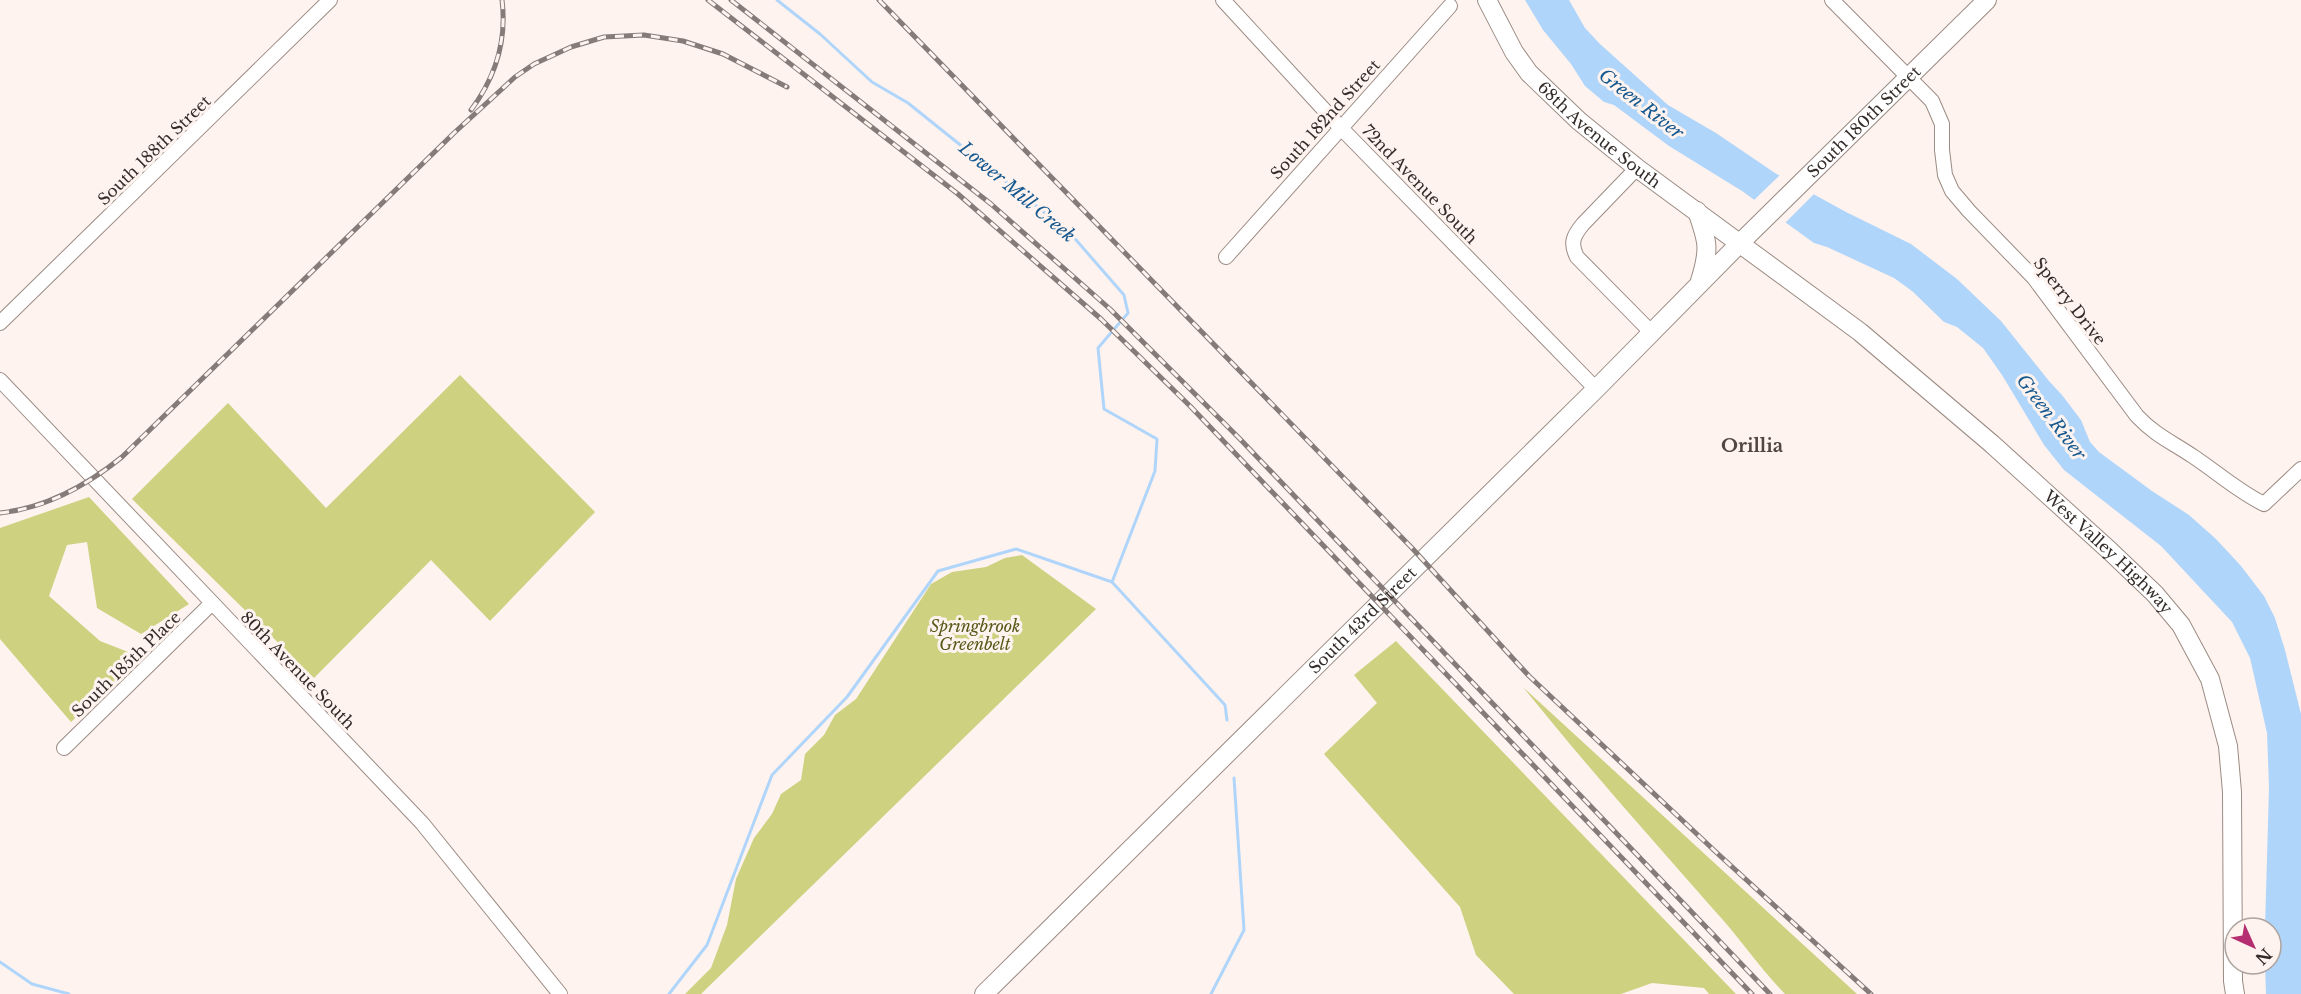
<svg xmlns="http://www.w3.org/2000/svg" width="2301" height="994" font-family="'Libre Baskerville',serif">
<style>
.green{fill:#ced180}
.water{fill:#b0d5fb}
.pier{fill:#fef3ee}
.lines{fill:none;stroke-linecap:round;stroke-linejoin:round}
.stream{stroke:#b0d5fb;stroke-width:3}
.minor-casing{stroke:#9b8b84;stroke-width:16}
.major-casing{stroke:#9b8b84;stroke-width:20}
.minor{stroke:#fff;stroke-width:14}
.major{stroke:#fff;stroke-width:18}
.rail-casing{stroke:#857c79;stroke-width:5}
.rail{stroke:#fef3ee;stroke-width:3;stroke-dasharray:9;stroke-linecap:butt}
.labels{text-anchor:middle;stroke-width:6;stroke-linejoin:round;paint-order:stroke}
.street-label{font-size:16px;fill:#332c29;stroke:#fef3ee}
.park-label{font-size:16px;font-style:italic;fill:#575818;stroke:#fef3ee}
.water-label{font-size:18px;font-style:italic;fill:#155890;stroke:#fef3ee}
.neighbourhood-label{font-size:18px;font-weight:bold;fill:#53453f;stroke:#fef3ee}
</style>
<rect width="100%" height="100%" fill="#fef3ee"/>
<!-- green -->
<g class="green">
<polygon points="460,375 595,512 490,621 431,560 314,678 132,499 228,403 326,508"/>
<polygon points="89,497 189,604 141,634 97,608 87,542 67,545 49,596 100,641 141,657 71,722 0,639 0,528"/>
<polygon points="1022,555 1096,609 701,994 685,994 711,968 727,925 736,879 754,838 772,814 781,794 801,780 805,754 824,735 835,715 856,699 931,584 952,572 986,567 1005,558"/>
<polygon points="1396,641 1736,994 1709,994 1704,988 1652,983 1621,994 1514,994 1476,955 1460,907 1324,754 1377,703 1354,675"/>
<path d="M1523,687L1857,994H1785C1759,967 1739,937 1714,910C1649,836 1584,763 1523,687Z"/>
</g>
<!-- water -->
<polygon class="water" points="1525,0 1569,0 1585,28 1600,44 1668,105 1716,133 1775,173 1846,212 1911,244 1957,279 2001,321 2049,381 2062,395 2081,420 2090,442 2099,452 2152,491 2189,515 2216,539 2241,566 2264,596 2275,618 2285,650 2301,714 2301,994 2266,994 2265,964 2271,964 2271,928 2265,928 2269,787 2267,733 2250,658 2232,622 2161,546 2064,470 2044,445 2002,375 1983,348 1957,327 1944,322 1912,291 1894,278 1827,247 1814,243 1742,191 1669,146 1614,105 1604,102 1585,86 1571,64 1543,30"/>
<!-- pier -->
<polygon class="pier" points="1782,173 1816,192 1783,225 1752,202"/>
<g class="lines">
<!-- stream -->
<g class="stream">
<polyline points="777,0 820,34 872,82 908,103 1070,233 1124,295 1128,313 1098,348 1104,409 1157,439 1155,471 1112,582"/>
<polyline points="0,962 32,984 69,994"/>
<polyline points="669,994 707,945 772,775 847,697 938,571 1016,549 1112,582 1225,705 1227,720"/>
<polyline points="1211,994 1244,930 1234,778"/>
</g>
<defs>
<g id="minor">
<polyline points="1223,0 1340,127 1596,389"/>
<path d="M1832,0L1932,101L1942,124V150L1945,175L1952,191L1969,211L2034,278L2137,416C2156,436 2172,442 2194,457C2218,473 2239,492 2264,504L2301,469"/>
<path d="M1637,168L1583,224C1573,236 1570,243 1577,257L1651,332"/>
<polyline points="1226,257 1450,6"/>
<polyline points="0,323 330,0"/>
<polyline points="0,380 422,823 560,994"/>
<polyline points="64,748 212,603"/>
</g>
<g id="major">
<path id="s1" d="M1487,0L1514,52L1529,73L1579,121L1637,168L1860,332L1992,444L2110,551L2155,594L2181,625L2210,679L2228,746L2232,792L2233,981L2235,994"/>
<path d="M1697,211C1708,242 1710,249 1700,281"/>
<path id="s2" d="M984,994L1596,389L1740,243L1987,0"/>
</g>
</defs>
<!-- minor casing -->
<use href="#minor" class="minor-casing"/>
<!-- major casing -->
<use href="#major" class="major-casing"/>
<!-- minor -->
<use href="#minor" class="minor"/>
<!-- major -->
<use href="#major" class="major"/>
<defs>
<g id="rail">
<polyline points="708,0 958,194 1101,319 1190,406 1752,994"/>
<polyline points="731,0 991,204 1110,309 1240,439 1770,994"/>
<polyline points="879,0 1412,548 1529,676 1717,853 1871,994"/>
<path d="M471,110C495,78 507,40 502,0"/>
<path d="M0,513C46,508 86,486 122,457L454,133L515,77L534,64L571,47L604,37L644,35L683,41L723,54L787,87"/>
</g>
</defs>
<!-- rail casing -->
<use href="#rail" class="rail-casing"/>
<!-- rail -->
<use href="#rail" class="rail"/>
</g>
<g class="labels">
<!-- street labels -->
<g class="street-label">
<text transform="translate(1325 119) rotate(-48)" y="6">South 182nd Street</text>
<text dy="6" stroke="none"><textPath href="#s2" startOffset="1239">South 180th Street</textPath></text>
<text dy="6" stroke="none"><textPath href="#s1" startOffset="178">68th Avenue South</textPath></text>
<text transform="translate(154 150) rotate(-44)" y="6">South 188th Street</text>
<text transform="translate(1420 184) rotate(46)" y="6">72nd Avenue South</text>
<text transform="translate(2070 301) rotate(52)" y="6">Sperry Drive</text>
<text dy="6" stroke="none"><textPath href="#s1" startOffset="837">West Valley Highway</textPath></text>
<text dy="6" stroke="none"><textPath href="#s2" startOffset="532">South 43rd Street</textPath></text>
<text transform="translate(126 664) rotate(-44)" y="6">South 185th Place</text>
<text transform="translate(298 670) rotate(46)" y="6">80th Avenue South</text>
</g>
<!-- park labels -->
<g class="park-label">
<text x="975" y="632">Springbrook<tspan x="975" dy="18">Greenbelt</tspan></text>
</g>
<!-- water labels -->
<g class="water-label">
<text transform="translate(1641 104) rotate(38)" y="6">Green River</text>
<text transform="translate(1017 192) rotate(40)" y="6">Lower Mill Creek</text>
<text transform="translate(2051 417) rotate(53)" y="6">Green River</text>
</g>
<!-- neighbourhood labels -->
<g class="neighbourhood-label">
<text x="1752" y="452">Orillia</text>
</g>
</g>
<!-- north arrow -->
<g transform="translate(2253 946) rotate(135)"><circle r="28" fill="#fef3ee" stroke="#ada39f" stroke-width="1.5"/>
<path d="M0-4.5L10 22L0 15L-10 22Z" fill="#b52e71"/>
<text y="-9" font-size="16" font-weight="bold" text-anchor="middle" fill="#332c29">N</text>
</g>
</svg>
